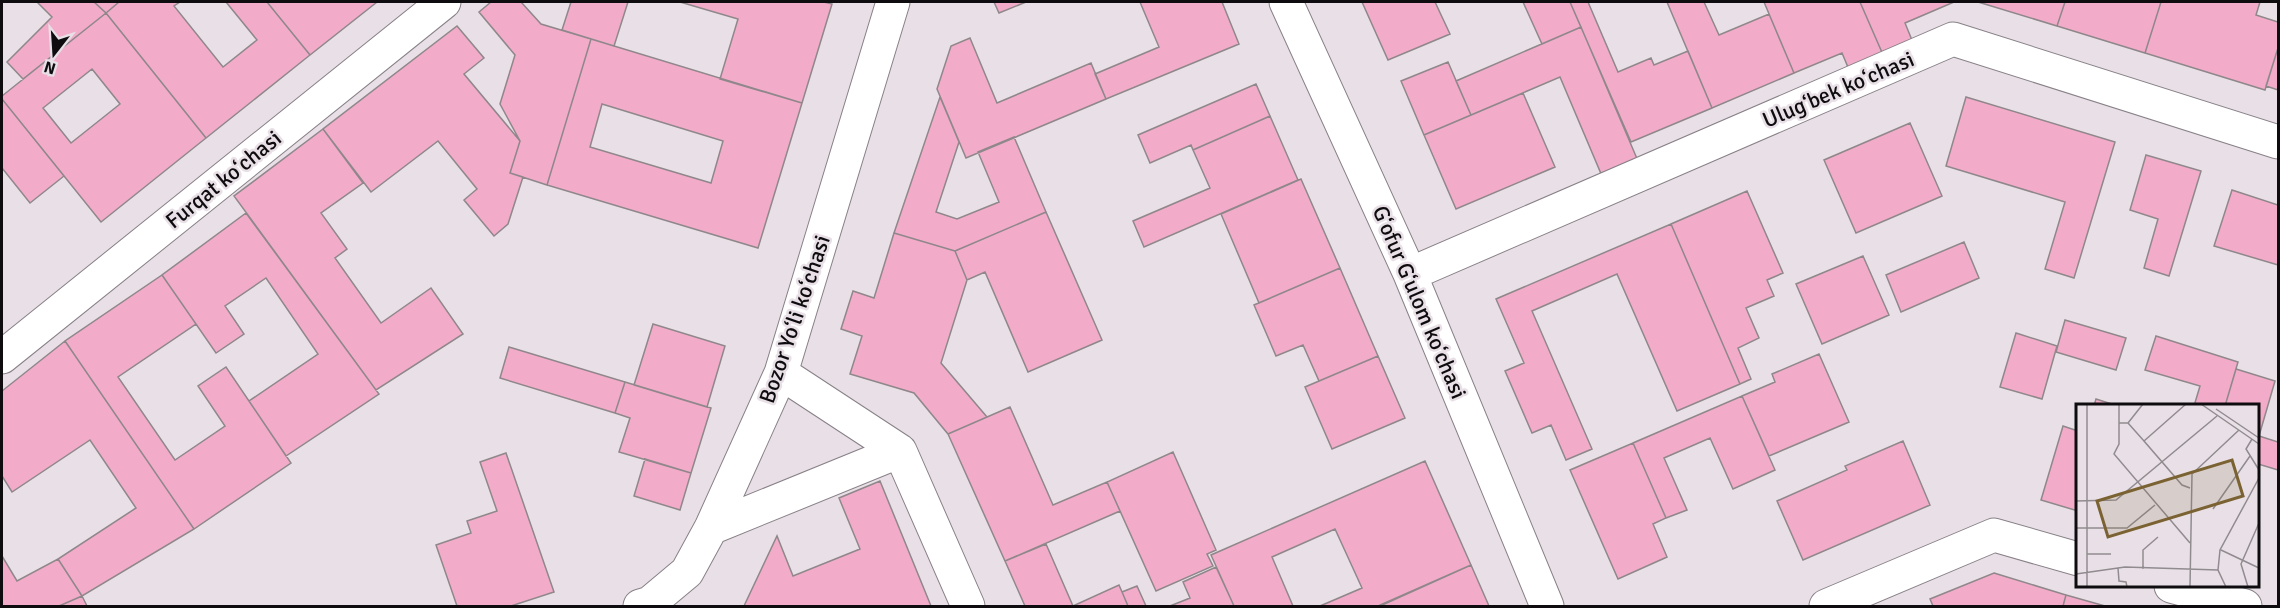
<svg xmlns="http://www.w3.org/2000/svg" width="2280" height="608" viewBox="0 0 2280 608" font-family="Signika,sans-serif">
  <rect width="100%" height="100%" fill="#e8e0e6"/>
  <path fill="#f2acc9" stroke="#8f878a" stroke-width="1.5" fill-rule="evenodd" d="M 37,2 L 94,2 L 106,13 L 23,79 L 7,62 L 52,17 Z
    M 94,2 L 119,2 L 106,13 Z
    M 119,2 L 180,2 L 174,6 L 223,67 L 257,40 L 226,2 L 267,2 L 310,55 L 206,138 L 106,13 Z
    M 267,2 L 377,2 L 310,55 Z
    M 491,2 L 521,2 L 541,24 L 591,39 L 547,185 L 510,173 L 520,141 L 500,104 L 515,55 L 479,12 Z
    M 571,2 L 628,2 L 614,46 L 562,30 Z
    M 680,2 L 824,2 L 832,4 L 802,103 L 720,79 L 738,19 Z
    M 994,2 L 1026,2 L 999,13 Z
    M 1140,2 L 1222,2 L 1239,44 L 1106,99 L 1095,74 L 1159,47 Z
    M 1362,2 L 1435,2 L 1450,34 L 1388,60 Z
    M 1523,2 L 1570,2 L 1581,27 L 1542,44 Z
    M 1570,2 L 1588,2 L 1618,72 L 1651,58 L 1654,65 L 1688,51 L 1712,108 L 1631,142 Z
    M 1667,2 L 1704,2 L 1719,35 L 1769,14 L 1794,73 L 1712,108 Z
    M 1764,2 L 1860,2 L 1884,57 L 1850,72 L 1842,53 L 1794,73 Z
    M 1860,2 L 1954,2 L 1905,23 L 1914,45 L 1884,57 Z
    M 1978,2 L 2065,2 L 2057,26 Z
    M 2065,2 L 2161,2 L 2145,53 L 2057,26 Z
    M 2161,2 L 2260,2 L 2256,15 L 2278,22 L 2278,48 L 2265,90 L 2145,53 Z
    M 106,13 L 206,138 L 101,222 L 2,99 L 2,96 ZM 92,69 L 120,104 L 71,143 L 43,108 Z
    M 457,26 L 484,58 L 464,74 L 520,141 L 510,173 L 523,177 L 508,224 L 494,236 L 464,200 L 477,189 L 438,141 L 371,192 L 323,129 Z
    M 1581,27 L 1638,161 L 1602,176 L 1560,77 L 1471,115 L 1456,81 Z
    M 970,38 L 997,103 L 1091,63 L 1106,99 L 966,158 L 937,89 L 951,46 Z
    M 591,39 L 802,103 L 758,248 L 547,185 ZM 602,104 L 723,141 L 711,183 L 590,147 Z
    M 2278,48 L 2278,90 L 2266,86 Z
    M 1448,62 L 1471,115 L 1424,135 L 1401,81 Z
    M 1256,84 L 1270,116 L 1193,150 L 1191,145 L 1150,163 L 1138,135 Z
    M 1523,93 L 1555,167 L 1456,209 L 1424,135 Z
    M 940,97 L 959,142 L 936,212 L 957,219 L 999,202 L 978,152 L 1014,137 L 1046,212 L 955,251 L 894,233 Z
    M 1966,97 L 2115,142 L 2074,278 L 2045,269 L 2065,202 L 1946,166 Z
    M 2,99 L 64,176 L 30,203 L 2,168 Z
    M 1270,116 L 1298,180 L 1144,247 L 1133,221 L 1210,188 L 1193,150 Z
    M 1910,123 L 1942,196 L 1856,233 L 1824,160 Z
    M 323,129 L 363,183 L 321,213 L 347,249 L 335,258 L 381,323 L 431,288 L 463,334 L 376,390 L 234,196 Z
    M 2146,155 L 2201,171 L 2169,276 L 2144,268 L 2158,219 L 2130,210 Z
    M 1301,179 L 1340,268 L 1259,303 L 1221,214 Z
    M 2232,190 L 2278,205 L 2278,265 L 2214,246 Z
    M 1747,191 L 1783,273 L 1767,280 L 1774,296 L 1746,308 L 1759,338 L 1738,348 L 1751,379 L 1740,384 L 1671,224 Z
    M 1046,212 L 1102,340 L 1028,372 L 985,272 L 967,280 L 955,251 Z
    M 246,213 L 379,394 L 286,456 L 249,401 L 318,354 L 266,278 L 225,306 L 244,334 L 216,353 L 162,275 Z
    M 1671,224 L 1740,384 L 1677,411 L 1617,274 L 1532,311 L 1592,449 L 1566,460 L 1551,425 L 1532,433 L 1505,371 L 1524,363 L 1496,299 Z
    M 894,233 L 955,251 L 967,280 L 941,363 L 987,417 L 948,434 L 914,393 L 850,374 L 862,336 L 841,329 L 853,291 L 874,298 Z
    M 1964,242 L 1979,278 L 1901,312 L 1886,275 Z
    M 1863,256 L 1889,315 L 1822,344 L 1796,284 Z
    M 1340,268 L 1378,356 L 1319,381 L 1303,345 L 1276,356 L 1254,305 Z
    M 162,275 L 196,324 L 118,377 L 175,460 L 225,426 L 198,386 L 226,367 L 291,463 L 194,529 L 65,341 Z
    M 2065,320 L 2126,338 L 2116,370 L 2056,352 Z
    M 653,324 L 725,346 L 707,407 L 634,385 Z
    M 2016,333 L 2057,346 L 2042,399 L 2000,387 Z
    M 2156,336 L 2238,362 L 2225,406 L 2194,406 L 2200,386 L 2145,370 Z
    M 65,341 L 194,529 L 82,596 L 58,559 L 136,508 L 90,440 L 12,492 L 2,476 L 2,391 Z
    M 509,347 L 625,382 L 615,413 L 500,378 Z
    M 1819,354 L 1849,422 L 1769,456 L 1742,396 L 1775,382 L 1772,374 Z
    M 1378,356 L 1405,418 L 1332,449 L 1305,387 Z
    M 2236,369 L 2275,381 L 2259,436 L 2278,442 L 2278,470 L 2258,464 L 2258,406 L 2225,406 Z
    M 625,382 L 711,408 L 691,473 L 619,452 L 630,418 L 615,413 Z
    M 1742,396 L 1775,470 L 1733,489 L 1710,438 L 1664,458 L 1687,510 L 1666,518 L 1633,443 Z
    M 2096,399 L 2118,406 L 2094,406 Z
    M 1010,407 L 1053,505 L 1107,482 L 1120,511 L 1005,561 L 948,434 Z
    M 2063,426 L 2078,431 L 2078,511 L 2041,500 Z
    M 1903,441 L 1930,505 L 1803,560 L 1777,501 L 1847,470 L 1845,466 Z
    M 1633,443 L 1666,518 L 1653,524 L 1667,557 L 1618,579 L 1570,470 Z
    M 1173,452 L 1216,550 L 1207,554 L 1213,566 L 1156,591 L 1107,482 Z
    M 506,453 L 554,592 L 511,606 L 457,606 L 436,545 L 471,533 L 467,521 L 497,511 L 480,462 Z
    M 645,459 L 691,473 L 680,510 L 634,496 Z
    M 1425,461 L 1471,565 L 1378,606 L 1320,606 L 1362,588 L 1335,529 L 1272,557 L 1293,606 L 1234,606 L 1211,555 Z
    M 880,481 L 931,606 L 744,606 L 777,536 L 793,576 L 860,549 L 839,498 Z
    M 1046,544 L 1073,606 L 1119,585 L 1128,606 L 1025,606 L 1005,561 Z
    M 2,556 L 17,581 L 58,559 L 82,596 L 59,606 L 2,606 Z
    M 1471,565 L 1489,606 L 1380,606 Z
    M 1216,567 L 1234,606 L 1170,606 L 1190,598 L 1183,582 Z
    M 1994,573 L 2066,595 L 2063,606 L 1933,606 L 1930,599 Z
    M 1137,586 L 1146,606 L 1128,606 L 1122,592 Z
    M 2066,595 L 2105,606 L 2063,606 Z
    M 82,596 L 87,606 L 59,606 Z"/>
  <g fill="none" stroke-linecap="round" stroke-linejoin="round">
    <defs>
      <path id="minor" d="M 1286,2 L 1410,274 L 1547,606
        M 1410,274 L 1953,39 L 2278,142
        M 2,357 L 444,2
        M 781,373 L 900,451 L 968,606
        M 711,528 L 900,451
        M 2171,586 L 2245,606
        M 640,606 L 650,603 L 687,572 L 711,528 L 781,373 L 893,2
        M 1826,606 L 1994,535 L 2078,559"/>
    </defs>
    <use href="#minor" stroke="#888187" stroke-width="35"/>
    <use href="#minor" stroke="#fff" stroke-width="33"/>
  </g>
  <g text-anchor="middle" stroke-width="5" stroke-linejoin="round" paint-order="stroke">
    <g font-size="22" fill="#0e0c0e" stroke="#e8e0e6">
      <text transform="translate(1838 89) rotate(-23)" y="8">Ulugʻbek koʻchasi</text>
      <text transform="translate(223 179) rotate(-39)" y="8">Furqat koʻchasi</text>
      <text transform="translate(1420 302) rotate(67)" y="8">Gʻofur Gʻulom koʻchasi</text>
      <text transform="translate(794 319) rotate(-71)" y="8">Bozor Yoʻli koʻchasi</text>
    </g>
  </g>
  <g transform="translate(2076 404)">
    <rect width="183" height="183" fill="#e8e0e6"/>
    <path fill="none" stroke="#918b90" stroke-width="1.5" d="M 11,0 L 11,183M 43,0 L 43,40 L 38,50 L 114,139M 110,0 L 68,37 L 106,81 L 114,84M 125,0 L 183,40M 140,5 L 183,34M 43,19 L 52,19 L 68,37M 52,19 L 67,0M 176,35 L 170,45 L 183,66M 0,97 L 40,96 L 141,12M 137,105 L 174,52M 0,124 L 51,124 L 79,101M 145,146 L 183,164M 11,150 L 35,150M 42,164 L 43,177 L 50,178 L 51,183M 67,165 L 67,146 L 82,133M 0,170 L 49,163 L 142,166M 114,183 L 116,70 L 163,26M 150,183 L 142,166 L 144,146 L 183,74M 172,183 L 165,160 L 183,119"/>
    <path fill="#7a6232" fill-opacity="0.15" stroke="#7a6232" stroke-width="3" d="M 156,56 L 167,92 L 32,133 L 21,97 Z"/>
    <rect width="183" height="183" fill="none" stroke="#0e0c0e" stroke-width="3"/>
  </g>
  <rect width="2280" height="608" fill="none" stroke="#0e0c0e" stroke-width="6"/>
  <g transform="translate(54 54) rotate(197)" stroke="#e8e0e6" stroke-width="4.5" paint-order="stroke">
  <path d="M0-4.5L10 22L0 15L-10 22Z" fill="#0e0c0e"/>
  <text y="-9" font-size="16" font-weight="bold" text-anchor="middle" fill="#0e0c0e">N</text>
  </g>
</svg>
